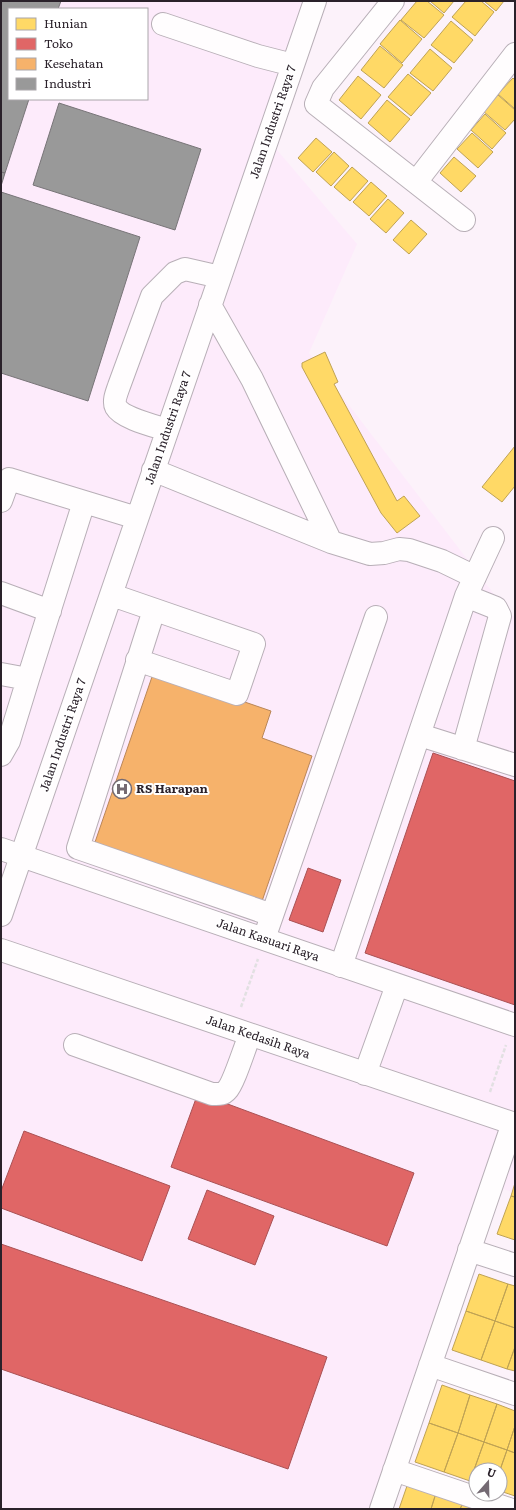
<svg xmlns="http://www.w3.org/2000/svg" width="516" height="1510" viewBox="0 0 516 1510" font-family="Literata,serif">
  <rect width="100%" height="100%" fill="#fcf2fa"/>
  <path fill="#fdebfb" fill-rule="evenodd" d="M 1,1 L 302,1 L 303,7 L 261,131 L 357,244 L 309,353 L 510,615 L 515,617 L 515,1193 L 482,1182 L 377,1509 L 1,1509 ZM 9,9 L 147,9 L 147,99 L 9,99 Z"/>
  <path fill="#ffd966" stroke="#bfa254" d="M 417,1 L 427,1 L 444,15 L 424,38 L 401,20 Z
    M 430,1 L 454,1 L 444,13 Z
    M 466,1 L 481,1 L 494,12 L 475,36 L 452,17 Z
    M 484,1 L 504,1 L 496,11 Z
    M 400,20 L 422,39 L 402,63 L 380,44 Z
    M 451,21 L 473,40 L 454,63 L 431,45 Z
    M 380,46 L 403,65 L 384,88 L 361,70 Z
    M 430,49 L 452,68 L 433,91 L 410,73 Z
    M 408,74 L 431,93 L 411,116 L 388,97 Z
    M 358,76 L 381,95 L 361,119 L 339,100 Z
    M 513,78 L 515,80 L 515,109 L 498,94 Z
    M 498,95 L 515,110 L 515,119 L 505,130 L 483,111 Z
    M 387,100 L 410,119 L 390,142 L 368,123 Z
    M 485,114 L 506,133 L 492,149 L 471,130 Z
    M 472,133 L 493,152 L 478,168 L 457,149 Z
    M 316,138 L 332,152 L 313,172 L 298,158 Z
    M 334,152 L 349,166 L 331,186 L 316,172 Z
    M 454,157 L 476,176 L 461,192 L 440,173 Z
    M 352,167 L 368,181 L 350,201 L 334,187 Z
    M 371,182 L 387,196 L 369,216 L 353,202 Z
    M 388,199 L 404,213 L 386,233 L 370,219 Z
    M 411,220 L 427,234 L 409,254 L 393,240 Z
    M 325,352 L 338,382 L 334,384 L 397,501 L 404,496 L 420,516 L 397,533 L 381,513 L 302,367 L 302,363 Z
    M 515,446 L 515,486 L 502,502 L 482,487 Z
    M 515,1183 L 515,1197 L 511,1196 Z
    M 511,1196 L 515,1197 L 515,1240 L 497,1234 Z
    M 479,1274 L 508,1284 L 495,1321 L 466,1311 Z
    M 508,1284 L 515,1286 L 515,1328 L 495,1321 Z
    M 466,1311 L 495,1321 L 481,1360 L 452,1350 Z
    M 495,1321 L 515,1328 L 515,1347 L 507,1369 L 481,1360 Z
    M 515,1347 L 515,1371 L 507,1369 Z
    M 442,1385 L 470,1395 L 458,1433 L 429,1423 Z
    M 470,1395 L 497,1404 L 484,1442 L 458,1433 Z
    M 497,1404 L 515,1411 L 515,1426 L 507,1450 L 484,1442 Z
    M 429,1423 L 458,1433 L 444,1472 L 415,1462 Z
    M 515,1426 L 515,1453 L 507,1450 Z
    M 458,1433 L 484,1442 L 470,1481 L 444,1472 Z
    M 484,1442 L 507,1450 L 500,1470 L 476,1470 L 476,1483 L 470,1481 Z
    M 507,1450 L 515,1453 L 515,1496 L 500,1491 L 500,1470 Z
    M 408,1483 L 436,1493 L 431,1509 L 399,1509 Z
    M 436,1493 L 463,1503 L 460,1509 L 431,1509 Z
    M 463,1503 L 481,1509 L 460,1509 Z"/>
  <path fill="#e06666" stroke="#a95154" d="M 433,753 L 515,781 L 515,1005 L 365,953 Z
    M 308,868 L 341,880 L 323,932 L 289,920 Z
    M 198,1093 L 414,1173 L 387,1246 L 171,1167 Z
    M 24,1131 L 170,1186 L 142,1261 L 1,1208 L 1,1191 Z
    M 207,1190 L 274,1216 L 255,1265 L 188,1239 Z
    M 1,1244 L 327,1357 L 288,1469 L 1,1369 Z"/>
  <path fill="#f6b26b" stroke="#b98658" d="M 154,671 L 271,711 L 262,738 L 312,756 L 260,907 L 93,848 Z"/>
  <path fill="#999" stroke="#787578" d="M 1,1 L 61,1 L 58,9 L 9,9 L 9,99 L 29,99 L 5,173 L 1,172 Z
    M 59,103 L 201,149 L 175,230 L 33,185 Z
    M 1,172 L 5,173 L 1,186 Z
    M 1,192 L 140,237 L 88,401 L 1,373 Z"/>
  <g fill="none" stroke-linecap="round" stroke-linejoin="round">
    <defs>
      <path id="minor" d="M 393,1 L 323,88 L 316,104 L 464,220
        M 163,24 L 258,56 L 293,65
        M 416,182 L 515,54
        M 210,305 L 252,379 L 331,542
        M 167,430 C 155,426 122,418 116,407 C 113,401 117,392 119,386 L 152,296 L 175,273 L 185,269 L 220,277
        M 153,470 L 331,542 L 370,554 L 384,553 L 399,549 L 409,550 L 442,561 L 475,577
        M 1,501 L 9,479 L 137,518
        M 1,593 L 50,611
        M 112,595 L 254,644 L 237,694 L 137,660
        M 154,610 L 78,848 L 272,915
        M 1,674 L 28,679 L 84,502
        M 420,735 L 515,765
        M 463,749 L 500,616 L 496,608 L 466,596
        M 1,755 L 9,741 L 28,679
        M 1,915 L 315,1
        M 267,930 L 376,617
        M 341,966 L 466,596 L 493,538
        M 75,1045 L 212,1094 C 218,1094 223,1095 227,1090 C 234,1083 245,1046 250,1035
        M 469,1250 L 515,1265
        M 430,1365 L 515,1394
        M 394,1470 L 509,1509
        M 381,1509 L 513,1123"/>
      <path id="major" d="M 1,849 L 515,1025
        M 1,950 L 515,1124
        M 365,1074 L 397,985"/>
    </defs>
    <use href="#minor" stroke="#b8afb7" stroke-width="24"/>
    <use href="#major" stroke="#b8afb7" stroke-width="24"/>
    <path stroke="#e2e0e2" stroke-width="2.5" stroke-dasharray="4 2" stroke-linecap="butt" d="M 241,1007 L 258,959
      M 490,1092 L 506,1045"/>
    <use href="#minor" stroke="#fffdfe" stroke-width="22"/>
    <use href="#major" stroke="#fffdfe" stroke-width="22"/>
  </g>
  <defs>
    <symbol id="hospital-ring" viewBox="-11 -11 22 22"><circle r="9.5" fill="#fff" stroke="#746a73" stroke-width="1.5"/><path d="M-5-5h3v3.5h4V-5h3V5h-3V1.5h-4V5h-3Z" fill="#746a73"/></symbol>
  </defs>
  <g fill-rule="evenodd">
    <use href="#hospital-ring" x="111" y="778" width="22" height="22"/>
  </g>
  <g text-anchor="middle" stroke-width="4" stroke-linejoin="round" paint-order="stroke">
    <g font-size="12" fill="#2a212a" stroke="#fff">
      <text transform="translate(273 122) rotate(-71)" y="4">Jalan Industri Raya 7</text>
      <text transform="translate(168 428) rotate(-71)" y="4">Jalan Industri Raya 7</text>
      <text transform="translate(63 735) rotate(-71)" y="4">Jalan Industri Raya 7</text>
      <text transform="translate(268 940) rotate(19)" y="4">Jalan Kasuari Raya</text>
      <text transform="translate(258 1037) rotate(19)" y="4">Jalan Kedasih Raya</text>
    </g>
    <g font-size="12" font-weight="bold" fill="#2a212a" stroke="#fff" text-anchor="start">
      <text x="136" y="793">RS Harapan</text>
    </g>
  </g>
  <rect width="516" height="1510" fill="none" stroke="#2a212a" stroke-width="4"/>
  <rect x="8" y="8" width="140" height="92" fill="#ffffff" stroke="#aaa6aa"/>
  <rect x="16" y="18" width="20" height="12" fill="#ffd966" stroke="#aaa6aa"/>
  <text x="44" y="28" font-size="12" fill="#2a212a">Hunian</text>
  <rect x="16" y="38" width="20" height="12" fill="#e06666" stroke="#aaa6aa"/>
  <text x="44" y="48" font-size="12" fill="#2a212a">Toko</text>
  <rect x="16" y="58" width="20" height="12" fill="#f6b26b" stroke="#aaa6aa"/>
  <text x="44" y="68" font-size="12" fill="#2a212a">Kesehatan</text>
  <rect x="16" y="78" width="20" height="12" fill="#999999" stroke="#aaa6aa"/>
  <text x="44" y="88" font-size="12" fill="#2a212a">Industri</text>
  <g transform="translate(488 1482) rotate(20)"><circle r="19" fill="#ffffff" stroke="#aaa6aa"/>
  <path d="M0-3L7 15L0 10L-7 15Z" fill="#746a73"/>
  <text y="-6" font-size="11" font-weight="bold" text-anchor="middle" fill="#2a212a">U</text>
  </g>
</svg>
